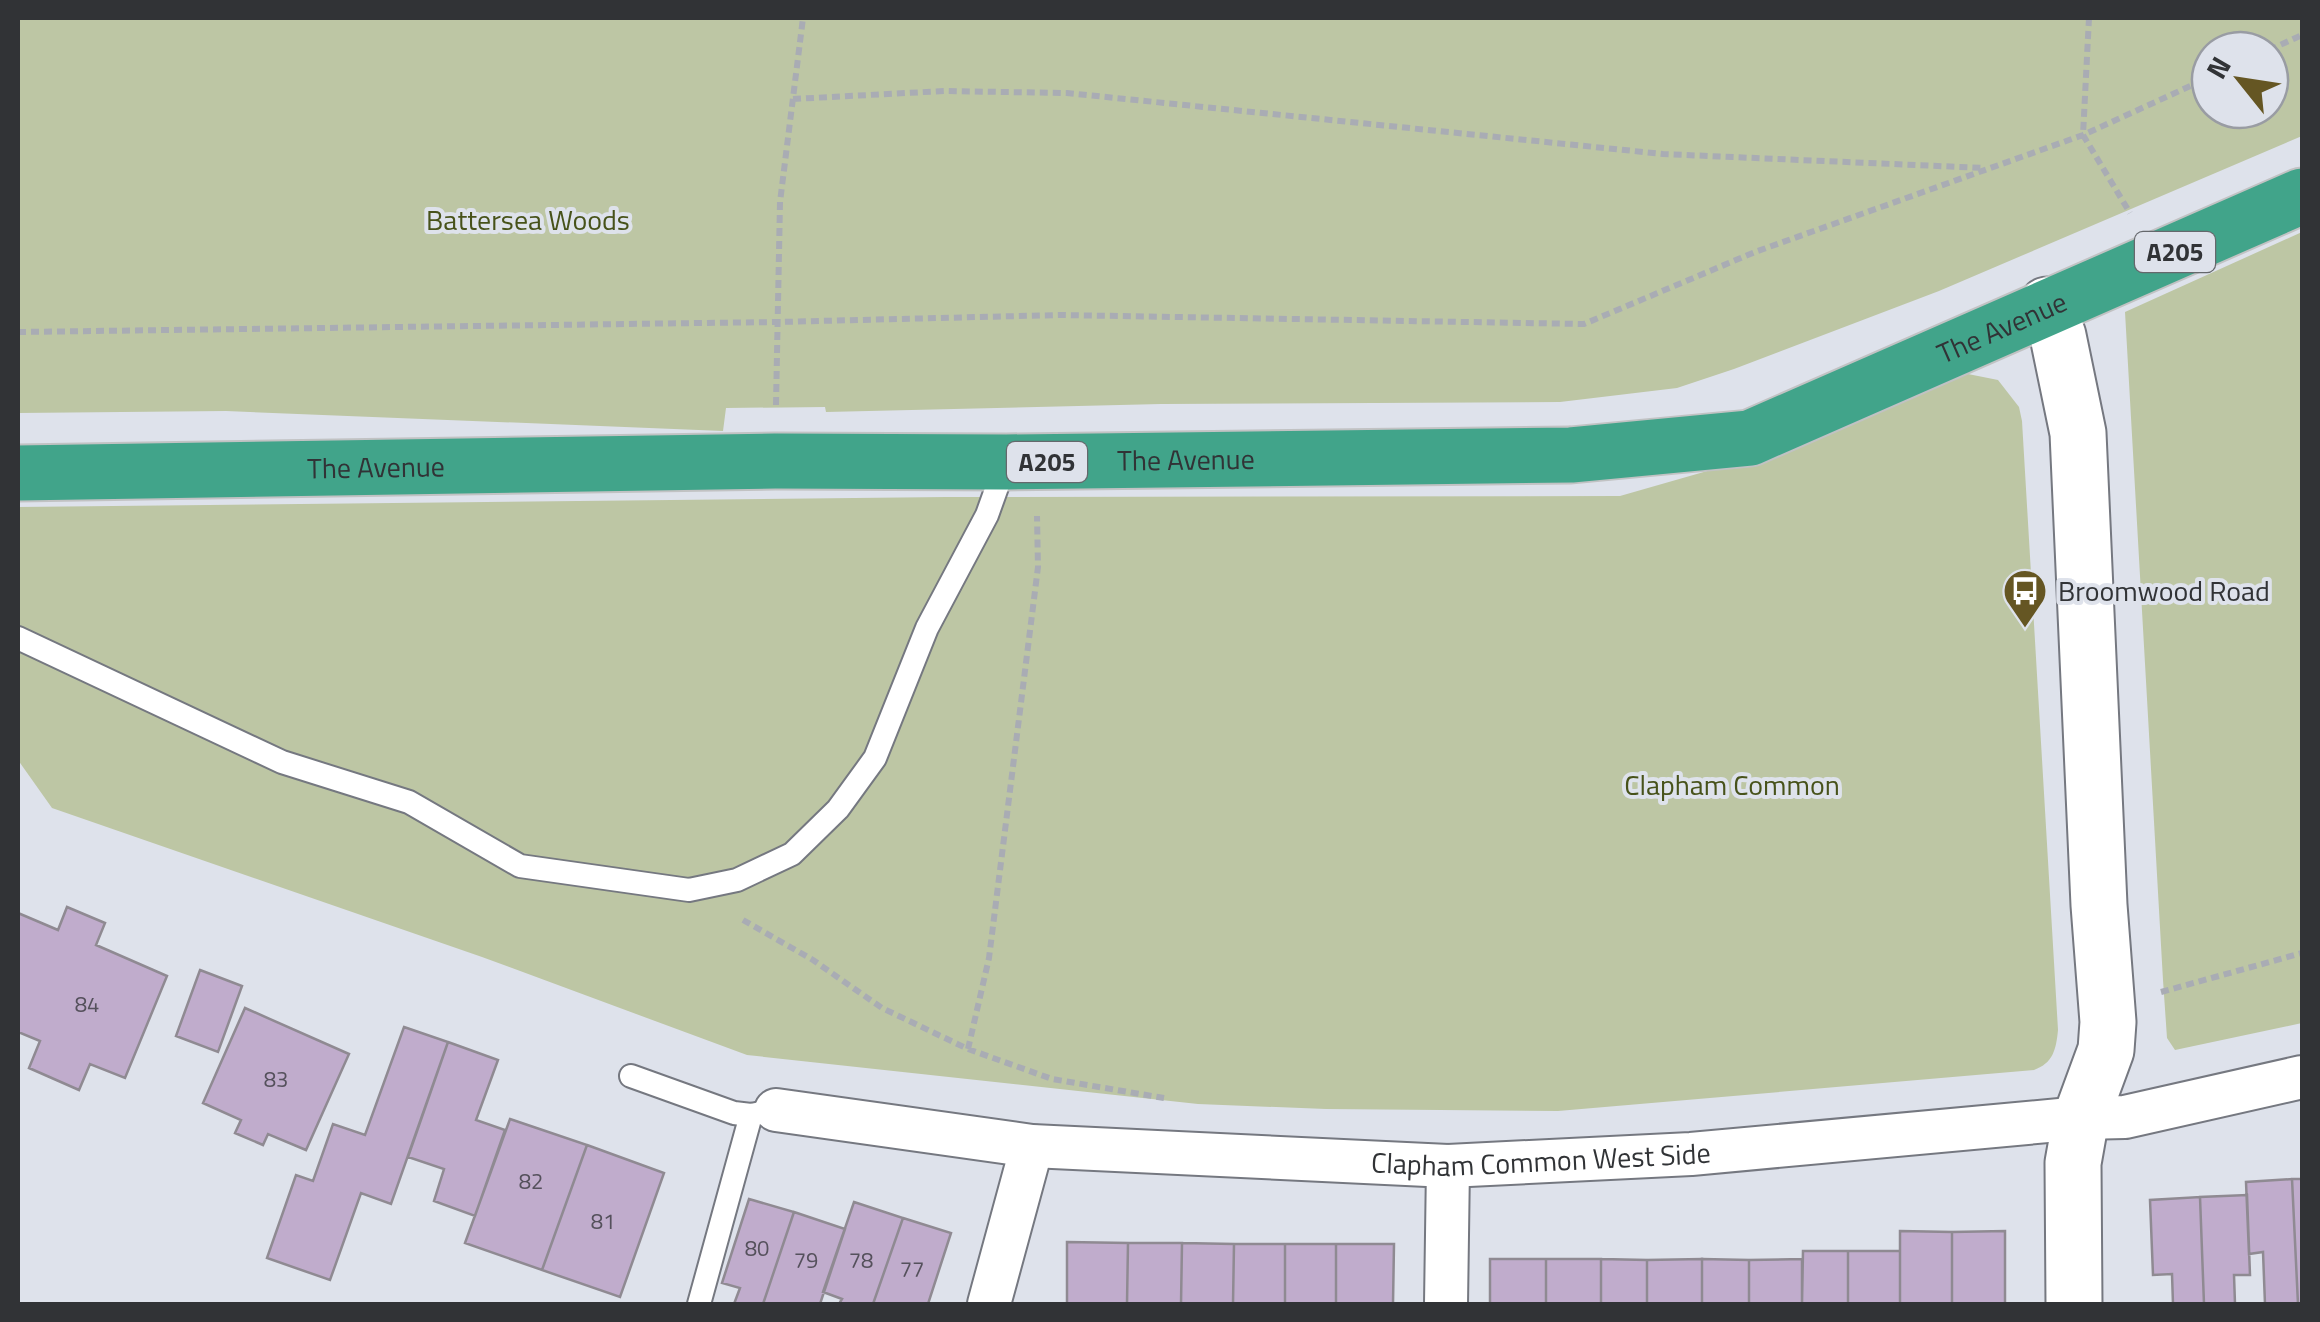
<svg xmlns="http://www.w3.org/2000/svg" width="2320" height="1322" viewBox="0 0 2320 1322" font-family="'Titillium Web',sans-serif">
  <rect width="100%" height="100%" fill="#dee2eb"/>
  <path fill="#bdc6a4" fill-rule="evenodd" d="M 18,18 L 2302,18 L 2302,136 L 1939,291 L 1734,369 L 1677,388 L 1560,402 L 1161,404 L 826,412 L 825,407 L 726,408 L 723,431 L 226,411 L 18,413 ZM 2210,50 L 2270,50 L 2270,110 L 2210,110 Z
    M 2302,232 L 2302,1023 L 2175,1050 L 2167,1038 L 2163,980 L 2125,312 Z
    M 1968,374 L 1998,380 L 2019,407 L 2022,421 L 2058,1030 C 2056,1050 2053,1063 2034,1070 L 1558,1111 L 1326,1109 L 1198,1104 L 747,1055 L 482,957 L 52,808 L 18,760 L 18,507 L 946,497 L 1620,496 L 1770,453 Z"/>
  <path fill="#c0accc" stroke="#8f8a92" stroke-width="2.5" d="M 67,907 L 105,923 L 96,945 L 167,976 L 125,1078 L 90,1064 L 79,1090 L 29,1068 L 40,1041 L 18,1032 L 18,913 L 58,930 Z
    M 200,970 L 242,986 L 218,1052 L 176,1036 Z
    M 245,1008 L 349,1054 L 306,1150 L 268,1134 L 263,1145 L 235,1133 L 241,1120 L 203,1103 Z
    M 404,1027 L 448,1042 L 391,1204 L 361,1193 L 330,1280 L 267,1258 L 296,1175 L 313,1181 L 333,1124 L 365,1135 Z
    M 448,1042 L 498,1060 L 476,1120 L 505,1130 L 475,1216 L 434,1201 L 444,1169 L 408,1157 Z
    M 510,1119 L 587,1145 L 542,1270 L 465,1243 Z
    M 587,1145 L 664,1173 L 620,1297 L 542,1270 Z
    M 2292,1179 L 2302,1179 L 2302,1304 L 2298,1304 Z
    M 2292,1179 L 2298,1304 L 2265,1304 L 2263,1252 L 2249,1254 L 2246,1182 Z
    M 2247,1195 L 2250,1275 L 2234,1275 L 2235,1304 L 2204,1304 L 2200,1197 Z
    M 2200,1197 L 2204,1304 L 2173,1304 L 2172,1274 L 2153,1275 L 2150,1200 Z
    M 749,1199 L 794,1212 L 763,1304 L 734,1304 L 740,1288 L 722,1283 Z
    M 854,1202 L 903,1218 L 873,1304 L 839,1304 L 842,1299 L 823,1292 Z
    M 794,1212 L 845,1229 L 820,1304 L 763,1304 Z
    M 903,1218 L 951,1233 L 928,1304 L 873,1304 Z
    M 1900,1231 L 1952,1232 L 1952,1304 L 1900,1304 Z
    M 2005,1231 L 2005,1304 L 1952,1304 L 1952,1232 Z
    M 1067,1242 L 1128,1243 L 1127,1304 L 1067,1304 Z
    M 1128,1243 L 1182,1243 L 1181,1304 L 1127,1304 Z
    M 1182,1243 L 1234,1244 L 1233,1304 L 1181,1304 Z
    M 1234,1244 L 1285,1244 L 1285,1304 L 1233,1304 Z
    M 1285,1244 L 1336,1244 L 1336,1304 L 1285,1304 Z
    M 1336,1244 L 1394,1244 L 1393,1304 L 1336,1304 Z
    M 1803,1251 L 1848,1251 L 1848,1304 L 1802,1304 Z
    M 1848,1251 L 1900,1251 L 1900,1304 L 1848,1304 Z
    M 1490,1259 L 1546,1259 L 1546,1304 L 1490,1304 Z
    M 1546,1259 L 1601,1259 L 1601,1304 L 1546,1304 Z
    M 1601,1259 L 1647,1260 L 1647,1304 L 1601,1304 Z
    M 1702,1259 L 1702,1304 L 1647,1304 L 1647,1260 Z
    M 1702,1259 L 1749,1260 L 1749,1304 L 1702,1304 Z
    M 1802,1259 L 1802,1304 L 1749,1304 L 1749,1260 Z"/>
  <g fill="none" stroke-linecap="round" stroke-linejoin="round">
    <defs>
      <path id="lane" d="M 18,638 L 282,762 L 409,802 L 520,866 L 689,890 L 737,880 L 792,854 L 838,809 L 875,758 L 927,628 L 987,515 L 1006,462
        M 631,1076 L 734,1113 L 751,1115
        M 699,1304 L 751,1115 L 776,1110"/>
      <g id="street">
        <path id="s1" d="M 776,1110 L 1032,1146 L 1448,1166 L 1691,1154 L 2081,1118 L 2125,1117 L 2302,1077"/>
        <path d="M 989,1304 L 1032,1146"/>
        <path d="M 1446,1304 L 1448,1166"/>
      </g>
      <path id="secondary" d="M 2047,305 L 2058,336 L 2078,433 L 2099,905 L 2108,1022 L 2106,1050 L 2081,1118 L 2073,1163 L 2074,1304"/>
      <g id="highway">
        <path id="s2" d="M 18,473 L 775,461 L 1006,462 L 1571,455 L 1750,438 L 2302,196"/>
      </g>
    </defs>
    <use href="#lane" stroke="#757880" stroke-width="26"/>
    <use href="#street" stroke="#757880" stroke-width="46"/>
    <use href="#secondary" stroke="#757880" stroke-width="59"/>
    <use href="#highway" stroke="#c1c2c3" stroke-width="59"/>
    <path stroke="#a9acb4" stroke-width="6" stroke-dasharray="8 5" stroke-linecap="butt" d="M 2089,18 L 2083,135 L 2130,213
      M 2269,50 L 2302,35
      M 793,99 L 944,91 L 1067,93 L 1663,154 L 1984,168
      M 18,332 L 778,322 L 1060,315 L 1584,324 L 1755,252 L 2083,135 L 2210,77
      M 776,405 L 780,202 L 803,18
      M 743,920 L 813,960 L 882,1008 L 968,1049 L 1052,1079 L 1164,1098
      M 2161,992 L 2302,953
      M 968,1049 L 989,958 L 1038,567 L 1037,516"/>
    <use href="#lane" stroke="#fff" stroke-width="22"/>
    <use href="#street" stroke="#fff" stroke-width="42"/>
    <use href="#secondary" stroke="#fff" stroke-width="55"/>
    <use href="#highway" stroke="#41a48a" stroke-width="55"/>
  </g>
  <defs>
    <symbol id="bus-pin" viewBox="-11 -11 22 30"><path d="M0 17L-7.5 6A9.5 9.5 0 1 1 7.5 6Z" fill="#655623" stroke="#dee2eb"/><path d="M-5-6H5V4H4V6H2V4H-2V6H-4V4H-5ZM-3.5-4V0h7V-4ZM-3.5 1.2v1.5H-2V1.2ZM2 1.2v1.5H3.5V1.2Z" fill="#fff"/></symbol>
  </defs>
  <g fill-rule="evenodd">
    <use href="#bus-pin" x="2000" y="566" width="50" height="68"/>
  </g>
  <g text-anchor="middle" stroke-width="8" stroke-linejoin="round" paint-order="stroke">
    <g font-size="22" fill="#55515c">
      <text x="87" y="1012">84</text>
      <text x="276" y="1087">83</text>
      <text x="531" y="1189">82</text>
      <text x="603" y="1229">81</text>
      <text x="757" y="1256">80</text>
      <text x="806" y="1268">79</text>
      <text x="861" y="1268">78</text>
      <text x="912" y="1277">77</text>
    </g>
    <g fill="#dee2eb" stroke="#65686c" stroke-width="2.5">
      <rect x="2135" y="232" width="80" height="40" rx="8"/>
      <rect x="1007" y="442" width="80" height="40" rx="8"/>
    </g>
    <g font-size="25" font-weight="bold" fill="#313336">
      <text x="2175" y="261">A205</text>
      <text x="1047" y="471">A205</text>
    </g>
    <g font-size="28" fill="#47521a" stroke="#dee2eb">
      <text x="528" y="230">Battersea Woods</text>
      <text x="1732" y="795">Clapham Common</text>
    </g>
    <g font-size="28" fill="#313336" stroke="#dee2eb">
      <text dy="10" stroke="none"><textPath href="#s2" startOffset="2008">The Avenue</textPath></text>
      <text dy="10" stroke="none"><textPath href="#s2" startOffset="1168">The Avenue</textPath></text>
      <text dy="10" stroke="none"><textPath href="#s2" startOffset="358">The Avenue</textPath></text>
      <text dy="10" stroke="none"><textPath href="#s1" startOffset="768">Clapham Common West Side</textPath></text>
    </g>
    <g font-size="28" fill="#313336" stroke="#dee2eb" text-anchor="start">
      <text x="2058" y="601">Broomwood Road</text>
    </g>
  </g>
  <rect width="2320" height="1322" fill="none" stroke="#313336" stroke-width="40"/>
  <g transform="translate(2240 80) rotate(300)"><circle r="48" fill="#dee2eb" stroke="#999ca3" stroke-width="2.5"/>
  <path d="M0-8L18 38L0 25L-18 38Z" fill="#655623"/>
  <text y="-15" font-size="28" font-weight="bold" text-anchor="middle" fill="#313336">N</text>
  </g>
</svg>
